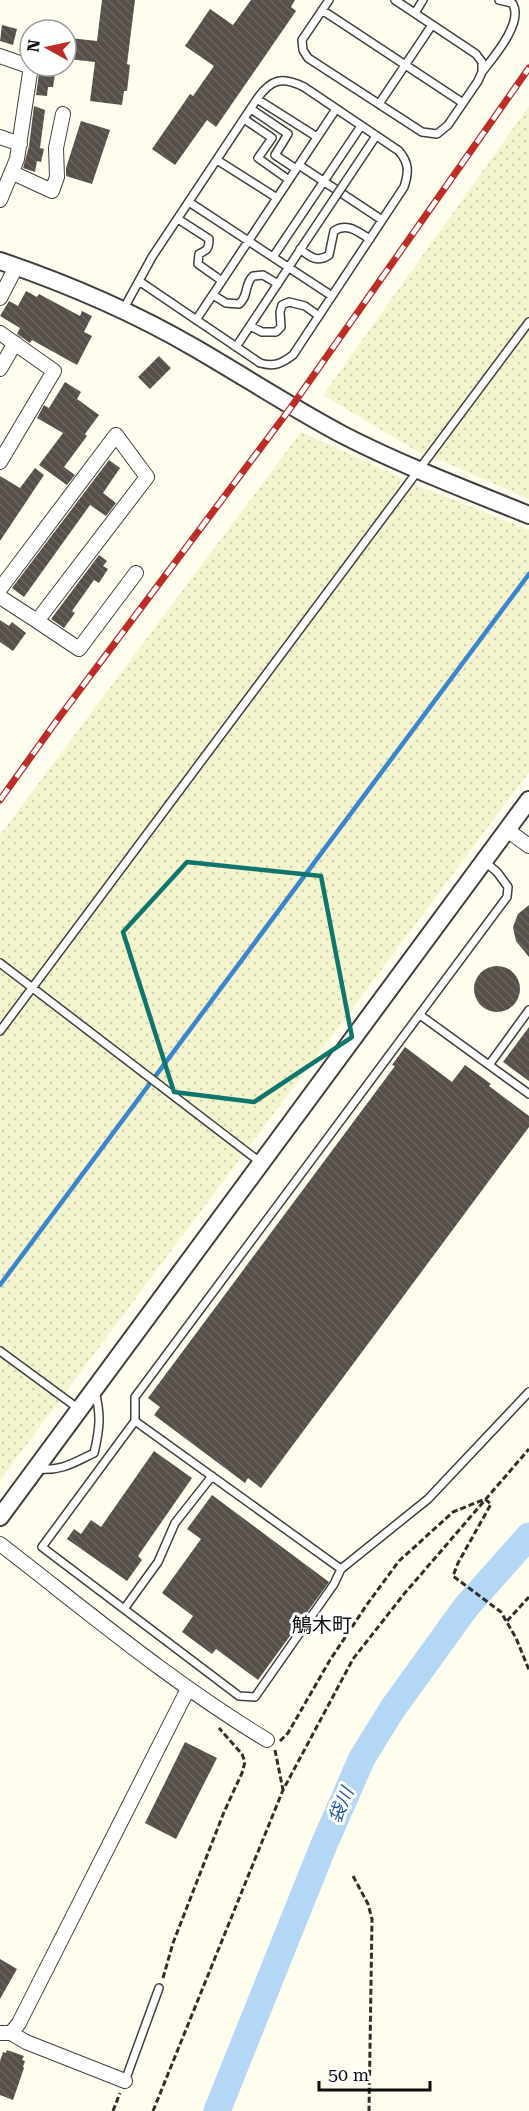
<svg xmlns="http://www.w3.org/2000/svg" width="529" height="2111" viewBox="0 0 529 2111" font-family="'Roboto Serif','Noto Sans JP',serif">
  <defs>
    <pattern id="farmland-dots" width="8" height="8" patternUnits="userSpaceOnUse" patternTransform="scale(1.5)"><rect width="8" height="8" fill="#f4f4ce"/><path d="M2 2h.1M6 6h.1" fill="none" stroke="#d0d0b0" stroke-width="1.8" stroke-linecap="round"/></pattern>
    <pattern id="building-back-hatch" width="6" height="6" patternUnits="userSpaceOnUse" patternTransform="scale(1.5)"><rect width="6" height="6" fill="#564f4a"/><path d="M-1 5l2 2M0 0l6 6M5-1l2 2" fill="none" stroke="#696460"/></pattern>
  </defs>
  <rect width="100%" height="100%" fill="#fffded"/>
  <path fill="url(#farmland-dots)" d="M 529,106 L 529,499 L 433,457 L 428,449 L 422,454 L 323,395 Z
    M 301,432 L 402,478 L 398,486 L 408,491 L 414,484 L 529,530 L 529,772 L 0,1480 L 0,835 Z"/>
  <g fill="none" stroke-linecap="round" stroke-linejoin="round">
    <path stroke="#3b85cc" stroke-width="4.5" d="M 0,1285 L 529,574"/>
    <path stroke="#b3d7f5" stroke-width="27" d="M 217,2111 L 323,1847 L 362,1758 L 393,1708 L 466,1607 L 529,1536"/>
  </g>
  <path fill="url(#building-back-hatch)" d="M 102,0 L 135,0 L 127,64 L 130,65 L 127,91 L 124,91 L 122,105 L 90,101 L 95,62 L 68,59 L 70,38 L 97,41 Z
    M 251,0 L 295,0 L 291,7 L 296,11 L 216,127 L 207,120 L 175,165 L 152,149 L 190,94 L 193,96 L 214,66 L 185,46 L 210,9 L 233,25 Z
    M 2,25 L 17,29 L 13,45 L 0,41 Z
    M 40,66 L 56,67 L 53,87 L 48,87 L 47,96 L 36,95 Z
    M 34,106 L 45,110 L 40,148 L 44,149 L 41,162 L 37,161 L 35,172 L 23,168 L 29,146 Z
    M 81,121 L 110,130 L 92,184 L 66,176 L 66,168 Z
    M 26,291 L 37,297 L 39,294 L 80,316 L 82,311 L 92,316 L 84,332 L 92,336 L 77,365 L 32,340 L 30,343 L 17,334 L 20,328 L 0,316 L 9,301 L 18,306 Z
    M 159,356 L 171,368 L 150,389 L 138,377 Z
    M 65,382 L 81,392 L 77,399 L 99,415 L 85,434 L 87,436 L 64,467 L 75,475 L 67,485 L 39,465 L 63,433 L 37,418 L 44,405 L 49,408 Z
    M 109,460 L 120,468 L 103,493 L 116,503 L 106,516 L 90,505 L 24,597 L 12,588 Z
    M 35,468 L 44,475 L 0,541 L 0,476 L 20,488 Z
    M 99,555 L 107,561 L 103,566 L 108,569 L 99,583 L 94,580 L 72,611 L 75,613 L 64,628 L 51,619 Z
    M 0,620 L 9,626 L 12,622 L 26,633 L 13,651 L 0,642 Z
    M 529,905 L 529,957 L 516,941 L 513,927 L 518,914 Z
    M474 989a23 23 0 1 1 46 0a23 23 0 1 1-46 0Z
    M 529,1027 L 529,1081 L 503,1062 Z
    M 405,1047 L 452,1082 L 465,1065 L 491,1084 L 489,1086 L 529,1116 L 529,1127 L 261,1488 L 248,1478 L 245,1483 L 154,1415 L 160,1407 L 148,1398 L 395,1066 L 392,1065 Z
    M 154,1451 L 192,1478 L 138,1556 L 142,1560 L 127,1581 L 67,1539 L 74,1529 L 81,1534 L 91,1520 L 101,1527 Z
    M 212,1495 L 329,1582 L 258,1680 L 216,1649 L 212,1654 L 182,1632 L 193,1616 L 162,1593 L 201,1539 L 187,1529 Z
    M 185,1742 L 217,1758 L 176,1839 L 145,1823 Z
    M 0,1959 L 17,1969 L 0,1999 Z
    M 7,2050 L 24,2056 L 22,2060 L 25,2061 L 23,2067 L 24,2068 L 13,2100 L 0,2095 L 0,2061 L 3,2052 L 6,2053 Z"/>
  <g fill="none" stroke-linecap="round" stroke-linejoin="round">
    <defs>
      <path id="service" d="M 329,0 L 302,40 L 303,50 L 308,58 L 422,132 L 437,134 L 448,125 L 478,81 L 482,72 L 482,62 L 476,54 L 395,0
        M 322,10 L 463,103
        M 415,13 L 423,0
        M 482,72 C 493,58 525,21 512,3 L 499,0
        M 257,99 L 317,137
        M 379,104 L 432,25
        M 251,109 L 288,134 L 275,155 L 296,169
        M 244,119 L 272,138 L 258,158 L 289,180
        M 366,151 L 376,136
        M 217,160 L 277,198
        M 299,165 L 382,220
        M 189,202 L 332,296
        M 178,219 L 209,239 C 209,249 207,250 199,254 L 198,264 L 222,281
        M 300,249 C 310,257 317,263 329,255 L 334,231 C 347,222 358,232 370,239
        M 273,257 L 361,126
        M 213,295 L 226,303 L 239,304 C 249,296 244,284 253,276 L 263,275 L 278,284
        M 123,310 L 152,257 L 257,99 C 271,79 282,76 304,87 L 399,151 C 409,163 409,172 404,187 L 293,355 C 281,364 274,367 260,363 L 139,281
        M 196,320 L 336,109
        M 250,326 L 262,332 L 276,332 L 281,327 L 280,312 L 282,305 L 289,302 L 305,306 L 319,316
        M 236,347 L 304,244
        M 0,963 L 260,1162
        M 420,1015 L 529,1094
        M 0,1031 L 529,322
        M 489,1065 L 529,1010
        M 0,1351 L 79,1409
        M 135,1421 L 135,1397 L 507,897 L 508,887 L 497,872 L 484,861
        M 94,1453 C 100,1428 101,1415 95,1391
        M 38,1469 C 62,1471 73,1463 94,1453
        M 341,1569 L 135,1421 L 42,1547 L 239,1696 L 255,1697 L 334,1584 L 341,1569 L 428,1499 L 529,1392
        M 124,1609 L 158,1562 L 175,1523 L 212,1476
        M 125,2081 L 159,1988"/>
      <path id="minor" d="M 0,56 L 31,67
        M 0,137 L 20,144
        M 13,173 L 52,191 L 57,177 L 56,148 L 63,114
        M 0,200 L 17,159 L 31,66
        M 0,298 L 16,267
        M 0,333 L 54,371 L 0,462
        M 0,369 L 15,343
        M 0,589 L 116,435 L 147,477 L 37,621 L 0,597
        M 37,621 L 79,649 L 136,573
        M 507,830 L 529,846
        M 0,1544 C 87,1611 172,1683 267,1740
        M 0,2033 L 11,2033 L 26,2042 L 125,2081
        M 11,2033 L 19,2023 L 188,1689"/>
      <path id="tertiary" d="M 0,261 C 68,284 133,312 195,348 C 245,377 294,409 345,436 C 404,466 467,490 529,515
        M 0,1517 L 529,800"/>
    </defs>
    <use href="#service" stroke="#404040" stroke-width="10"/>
    <use href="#minor" stroke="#404040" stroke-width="16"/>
    <use href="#tertiary" stroke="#404040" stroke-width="20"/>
    <path stroke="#2f2f2f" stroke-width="3" stroke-dasharray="6 3" stroke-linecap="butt" d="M 507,1621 L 529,1597
      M 280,1741 L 288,1733 L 330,1660 L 368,1603 L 399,1561 L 453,1512 L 485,1499 L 491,1504 L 458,1563 L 453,1576 L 501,1612 L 516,1638 L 529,1670
      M 275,1750 L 283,1790
      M 353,1876 L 368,1904 L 372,1919 L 369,2111
      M 163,1978 L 173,1943 L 224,1812 L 242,1773 L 245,1762 L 242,1754 L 219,1728
      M 113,2111 L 120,2093
      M 153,2111 L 283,1790 L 353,1659 L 404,1594 L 529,1449"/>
    <use href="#service" stroke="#fff" stroke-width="7"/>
    <use href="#minor" stroke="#fff" stroke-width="14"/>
    <use href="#tertiary" stroke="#fff" stroke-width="16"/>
    <defs>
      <path id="rail" d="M 0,800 L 55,723 L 292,406 L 529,68"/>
    </defs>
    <use href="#rail" stroke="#bc2d27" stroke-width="7"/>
    <use href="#rail" stroke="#fff" stroke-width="4.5" stroke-dasharray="14" stroke-linecap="butt"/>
    <defs>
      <path id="service-bridge" d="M 304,244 L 366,151"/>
    </defs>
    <use href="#service-bridge" stroke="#404040" stroke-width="10" stroke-linecap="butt"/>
    <use href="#service-bridge" stroke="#fff" stroke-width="7"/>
  </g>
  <path fill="none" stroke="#0f766e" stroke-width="4.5" stroke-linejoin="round" d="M 187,862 L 321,876 L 352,1037 L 254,1102 L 174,1092 L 123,932 Z"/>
  <g text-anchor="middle" stroke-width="6" stroke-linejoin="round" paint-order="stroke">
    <g font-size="18" font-style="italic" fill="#18579d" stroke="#fff">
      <text transform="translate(341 1805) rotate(-66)" y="6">袋川</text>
    </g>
    <g font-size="20" fill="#0d0d0d" stroke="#fff">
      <text x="322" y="1632">鵤木町</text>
    </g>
  </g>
  <g transform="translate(48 48) rotate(278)"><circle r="28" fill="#ffffff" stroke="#9e9e9e" stroke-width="1.5"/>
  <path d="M0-4.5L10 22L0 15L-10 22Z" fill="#bc2d27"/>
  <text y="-9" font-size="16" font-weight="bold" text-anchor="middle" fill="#0d0d0d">N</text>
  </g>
  <path d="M319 2081v9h111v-9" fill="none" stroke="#0d0d0d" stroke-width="3"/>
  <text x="328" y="2081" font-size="18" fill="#0d0d0d" stroke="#ffffff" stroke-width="4.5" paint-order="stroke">50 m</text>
</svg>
